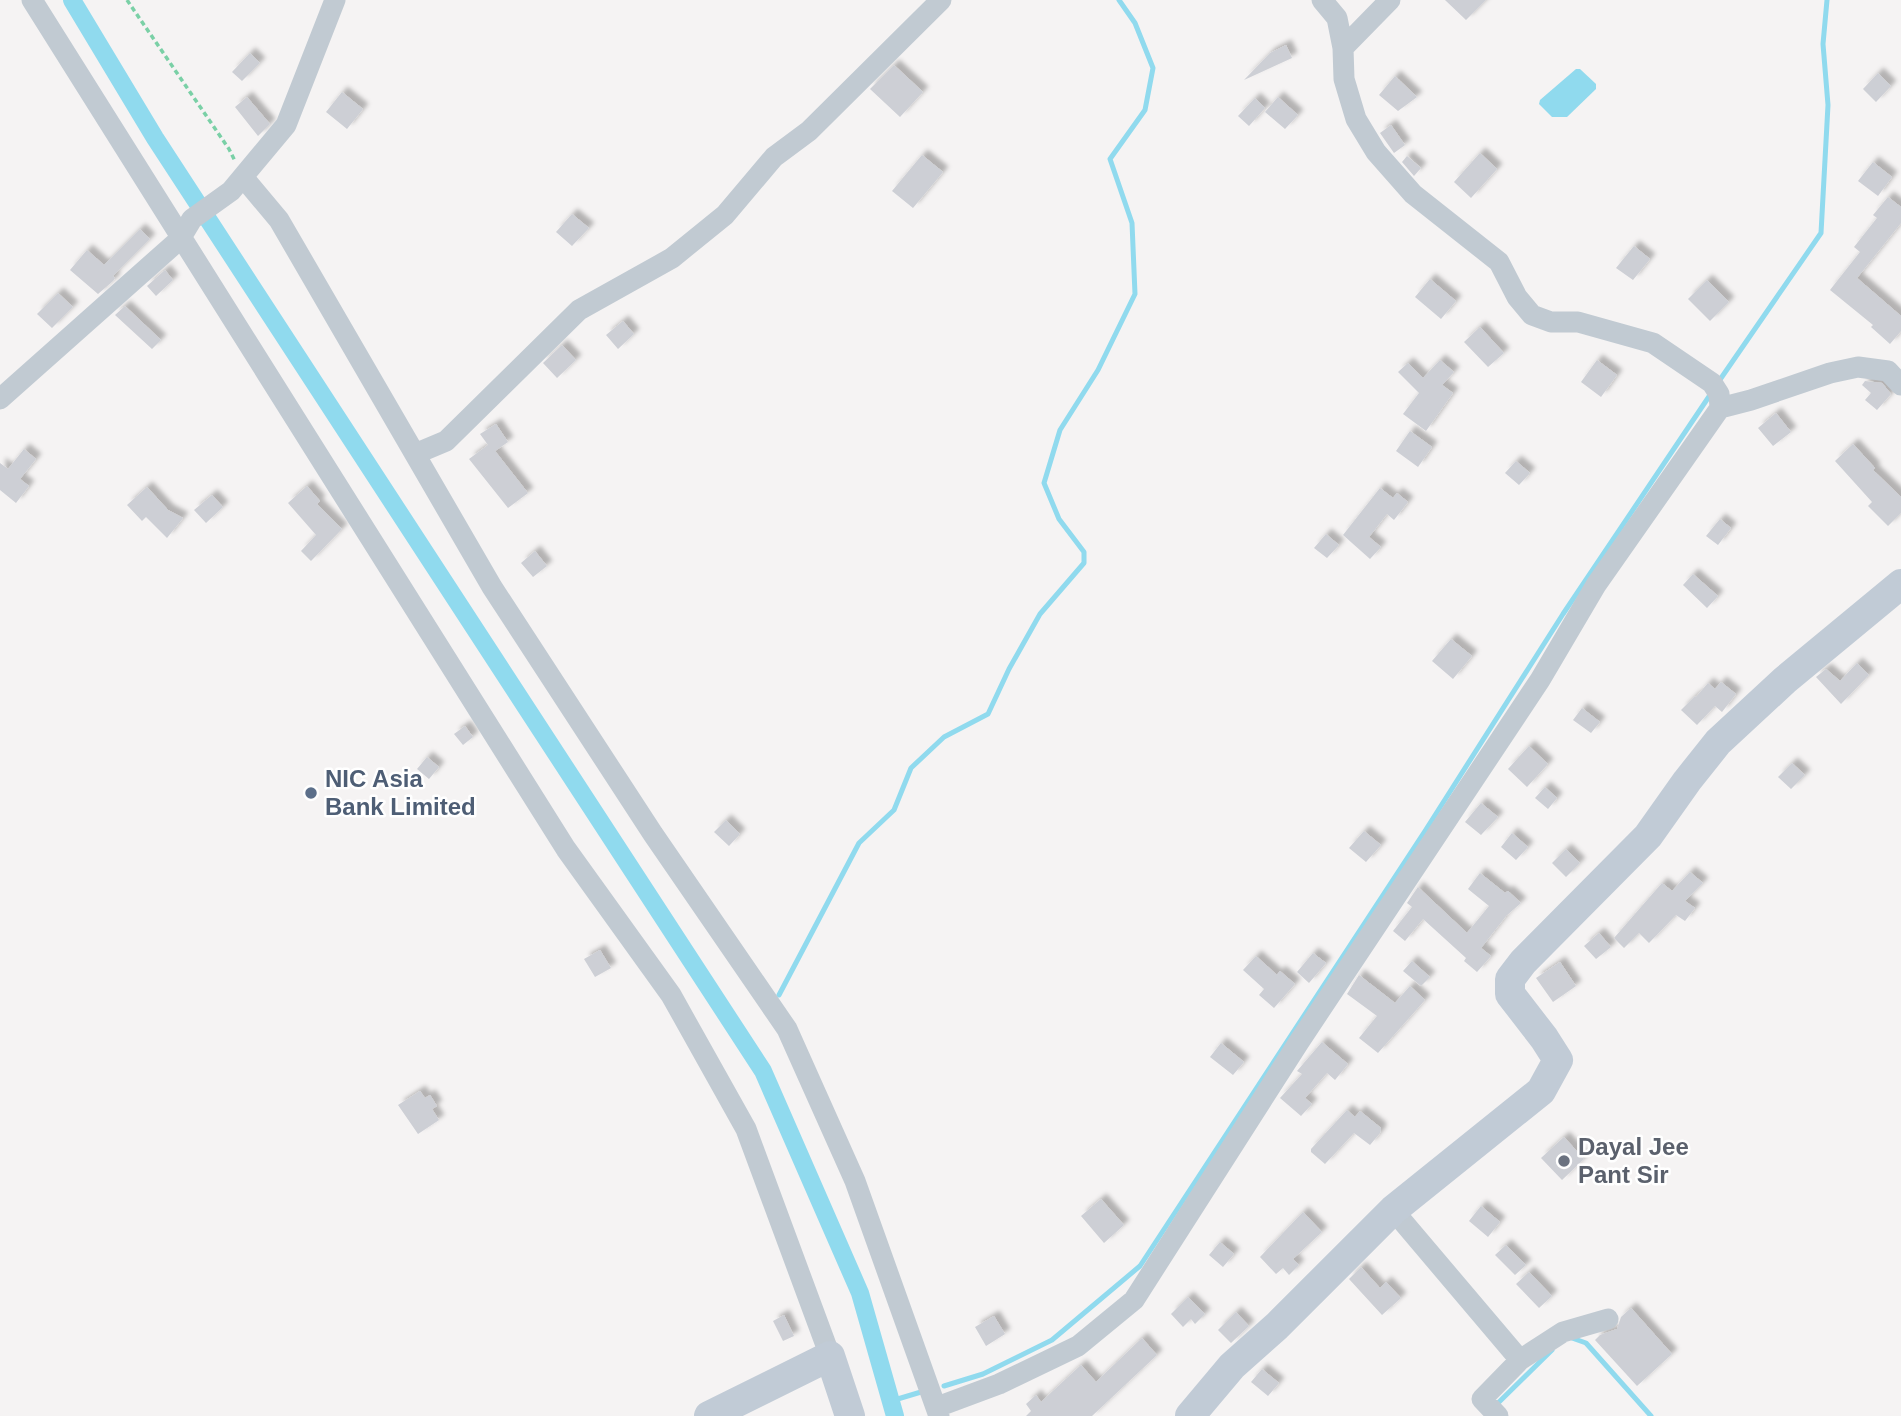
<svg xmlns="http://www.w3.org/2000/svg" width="1901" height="1416" viewBox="0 0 1901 1416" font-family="Helvetica,sans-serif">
  <defs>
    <filter id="shadow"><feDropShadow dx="5.5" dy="-5.5" stdDeviation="2" flood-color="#0004"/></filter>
  </defs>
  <rect width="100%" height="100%" fill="#f5f3f3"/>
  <path fill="#90daee" d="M 1576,69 L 1580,69 L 1596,84 L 1596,89 L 1567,117 L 1552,117 L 1539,104 L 1540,100 Z"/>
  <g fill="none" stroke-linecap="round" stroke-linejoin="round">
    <path stroke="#90daee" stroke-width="5" d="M 1717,384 L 1821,233 L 1828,105 L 1823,44 L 1827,0
      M 779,995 L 859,843 L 894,810 L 911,768 L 944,737 L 988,714 L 1009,669 L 1040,614 L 1084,563 L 1084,552 L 1059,519 L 1044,483 L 1060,430 L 1098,370 L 1135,294 L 1132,223 L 1110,159 L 1145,110 L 1153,68 L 1135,23 L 1119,0
      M 1572,1338 L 1586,1343 L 1651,1416
      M 944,1386 L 983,1374 L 1052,1340 L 1140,1266 L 1425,831 L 1563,614 L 1712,392
      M 891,1401 L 921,1392
      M 1497,1404 L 1552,1350"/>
    <path stroke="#90daee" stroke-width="18" d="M 72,0 L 155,138 L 763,1071 L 860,1293 L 895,1416"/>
  </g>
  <path fill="#cdcfd5" filter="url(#shadow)" d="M 1445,0 L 1486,0 L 1466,20 Z
    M 1286,45 L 1292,58 L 1244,80 L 1270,53 Z
    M 250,53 L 260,63 L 242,81 L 232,72 Z
    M 894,65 L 923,92 L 900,117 L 870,89 Z
    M 1878,73 L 1891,86 L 1876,102 L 1863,89 Z
    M 1395,76 L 1417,97 L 1398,111 L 1379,95 Z
    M 342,92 L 363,109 L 347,129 L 326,112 Z
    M 247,97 L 270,124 L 258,136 L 235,107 Z
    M 1278,97 L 1298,115 L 1285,129 L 1265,112 Z
    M 1255,98 L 1265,108 L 1249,126 L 1238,116 Z
    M 1391,125 L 1405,145 L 1394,153 L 1380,133 Z
    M 1480,153 L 1497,169 L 1471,198 L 1454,182 Z
    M 922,155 L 943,172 L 913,208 L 892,191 Z
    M 1407,156 L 1421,168 L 1414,176 L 1402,162 Z
    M 1873,162 L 1892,177 L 1878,196 L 1858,181 Z
    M 1888,197 L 1901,207 L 1901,223 L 1857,278 L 1901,316 L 1901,331 L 1890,344 L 1871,327 L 1873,325 L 1830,290 L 1860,252 L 1854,247 L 1877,218 L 1873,215 Z
    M 572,214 L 589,228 L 572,246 L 556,232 Z
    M 140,229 L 150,239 L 113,276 L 115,278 L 113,281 L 98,294 L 70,270 L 87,250 L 104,265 Z
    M 1634,246 L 1650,259 L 1633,280 L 1616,268 Z
    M 165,270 L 173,280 L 156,296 L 147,286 Z
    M 1430,279 L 1456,301 L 1441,319 L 1415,297 Z
    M 1707,280 L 1729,302 L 1710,321 L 1688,299 Z
    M 58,293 L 73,307 L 52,328 L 37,314 Z
    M 125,306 L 161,340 L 152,349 L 115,315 Z
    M 623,321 L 634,334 L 618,349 L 606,335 Z
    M 1480,327 L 1504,353 L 1488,367 L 1464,342 Z
    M 562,345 L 576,360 L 557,378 L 543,363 Z
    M 1440,360 L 1454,372 L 1442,385 L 1453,393 L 1426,431 L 1403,414 L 1419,393 L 1398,372 L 1408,363 L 1423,378 Z
    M 1597,360 L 1617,375 L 1601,397 L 1581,382 Z
    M 1865,381 L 1882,383 L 1891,394 L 1877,410 L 1865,400 L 1871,393 L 1862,385 Z
    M 1776,413 L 1791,432 L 1773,446 L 1758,428 Z
    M 496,424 L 508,442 L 495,451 L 528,493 L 508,508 L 469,459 L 488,445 L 480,434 Z
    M 1410,431 L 1432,447 L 1418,467 L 1396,451 Z
    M 1853,444 L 1875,468 L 1873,470 L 1901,497 L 1901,513 L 1888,526 L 1868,506 L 1872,502 L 1835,461 Z
    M 24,449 L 36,459 L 20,479 L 29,486 L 16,503 L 0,490 L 0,463 L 8,469 Z
    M 1516,461 L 1530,473 L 1519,485 L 1505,473 Z
    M 307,486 L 320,501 L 317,504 L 342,529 L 311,561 L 301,551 L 316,535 L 288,503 Z
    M 147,487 L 168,510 L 183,518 L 167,538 L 146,517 L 142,521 L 127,505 Z
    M 1380,488 L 1393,498 L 1397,493 L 1408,502 L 1394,520 L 1387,514 L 1369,537 L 1381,547 L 1370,559 L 1343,535 Z
    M 212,495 L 223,507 L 206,523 L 194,510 Z
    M 1720,519 L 1731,528 L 1718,545 L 1706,536 Z
    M 1326,534 L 1339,545 L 1327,558 L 1314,548 Z
    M 535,551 L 547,566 L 533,577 L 521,563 Z
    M 1693,574 L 1718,596 L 1707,608 L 1683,585 Z
    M 1451,639 L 1472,656 L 1453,679 L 1432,661 Z
    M 1857,663 L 1869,675 L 1841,704 L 1816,677 L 1826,669 L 1840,681 Z
    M 1721,682 L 1736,694 L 1722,712 L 1715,706 L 1697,725 L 1681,710 L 1695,696 L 1696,697 L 1708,683 L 1715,689 Z
    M 1582,708 L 1600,722 L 1591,733 L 1573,720 Z
    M 465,726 L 473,737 L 463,745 L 454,734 Z
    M 1529,746 L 1548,764 L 1527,787 L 1508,769 Z
    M 427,757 L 439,767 L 429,779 L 417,769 Z
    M 1792,763 L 1805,775 L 1791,789 L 1778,777 Z
    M 1545,787 L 1557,798 L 1548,809 L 1535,798 Z
    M 1481,803 L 1498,817 L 1481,835 L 1465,822 Z
    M 726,820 L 740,834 L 729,846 L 714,832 Z
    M 1364,831 L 1381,845 L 1366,862 L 1349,848 Z
    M 1512,833 L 1528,847 L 1516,860 L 1501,847 Z
    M 1566,849 L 1580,863 L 1566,877 L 1552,863 Z
    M 1690,872 L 1703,883 L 1685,901 L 1695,908 L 1685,921 L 1676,915 L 1649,943 L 1639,933 L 1624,948 L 1614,938 L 1662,883 L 1672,891 Z
    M 1480,873 L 1505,893 L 1508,891 L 1521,903 L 1506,916 L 1481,948 L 1491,956 L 1477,972 L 1464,961 L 1466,958 L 1423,919 L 1405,941 L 1393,931 L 1412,907 L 1407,903 L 1418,887 L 1467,933 L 1489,906 L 1468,889 Z
    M 1599,933 L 1611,947 L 1596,959 L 1584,946 Z
    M 600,950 L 611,968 L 595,977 L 584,959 Z
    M 1313,953 L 1326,963 L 1309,983 L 1297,972 Z
    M 1256,956 L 1277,975 L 1280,971 L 1295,984 L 1274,1008 L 1259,995 L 1264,989 L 1243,970 Z
    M 1412,961 L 1430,977 L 1421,986 L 1403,971 Z
    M 1560,962 L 1576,986 L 1553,1002 L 1536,978 Z
    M 1359,975 L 1395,1003 L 1410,986 L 1425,1000 L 1378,1053 L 1359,1038 L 1377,1016 L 1347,994 Z
    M 1322,1042 L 1348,1064 L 1335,1080 L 1327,1073 L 1305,1098 L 1312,1104 L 1301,1116 L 1280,1098 L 1302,1074 L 1297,1071 Z
    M 1221,1043 L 1244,1062 L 1233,1075 L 1210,1057 Z
    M 420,1091 L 425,1098 L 430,1095 L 437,1106 L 432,1109 L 439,1120 L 418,1134 L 398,1105 Z
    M 1347,1110 L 1355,1117 L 1360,1111 L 1381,1128 L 1380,1133 L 1370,1145 L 1354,1133 L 1325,1164 L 1311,1152 L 1311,1149 Z
    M 1564,1137 L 1584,1159 L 1562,1180 L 1541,1158 Z
    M 1101,1199 L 1124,1225 L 1104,1243 L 1081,1216 Z
    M 1481,1206 L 1500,1222 L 1488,1237 L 1469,1221 Z
    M 1303,1212 L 1322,1232 L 1293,1259 L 1299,1265 L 1289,1275 L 1283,1268 L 1276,1274 L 1260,1257 Z
    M 1220,1242 L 1234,1254 L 1223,1267 L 1209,1255 Z
    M 1506,1245 L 1526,1265 L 1515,1275 L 1495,1255 Z
    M 1361,1267 L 1380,1288 L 1386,1282 L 1401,1298 L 1382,1315 L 1349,1279 Z
    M 1529,1272 L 1552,1296 L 1539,1308 L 1516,1284 Z
    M 1188,1297 L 1205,1314 L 1195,1324 L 1191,1319 L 1183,1327 L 1171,1314 Z
    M 1631,1308 L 1672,1354 L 1637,1386 L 1595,1340 L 1600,1335 L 1617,1329 L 1621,1317 Z
    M 1236,1312 L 1249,1326 L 1231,1343 L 1218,1330 Z
    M 784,1315 L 794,1336 L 783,1341 L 773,1321 Z
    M 994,1316 L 1005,1334 L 986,1346 L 975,1327 Z
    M 1142,1338 L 1157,1355 L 1092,1416 L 1026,1416 L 1031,1411 L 1026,1404 L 1036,1395 L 1041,1402 L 1081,1365 L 1096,1382 Z
    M 1262,1369 L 1279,1383 L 1268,1396 L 1251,1382 Z"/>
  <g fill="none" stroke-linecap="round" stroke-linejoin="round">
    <path stroke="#7ad0a6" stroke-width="3.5" stroke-dasharray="5 3.5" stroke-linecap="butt" d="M 127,0 L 229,149 L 235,161"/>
    <path stroke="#c1cad2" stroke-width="21" d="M 32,0 L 566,849 L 671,995 L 746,1129 L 830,1356
      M 1322,0 L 1337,18 L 1343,48 L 1344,79 L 1356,119 L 1376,152 L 1413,194 L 1499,262 L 1517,297 L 1532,315 L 1551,322 L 1578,322 L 1653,343 L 1712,383 L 1719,394 L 1720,408
      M 1343,48 L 1390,0
      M 243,177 L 279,220 L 492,587 L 653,834 L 787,1029 L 855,1181 L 939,1416
      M 0,399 L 180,239 L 192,219 L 231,191 L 286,125 L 335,0
      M 415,454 L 446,441 L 579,310 L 672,258 L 725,215 L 774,157 L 809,131 L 941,0
      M 1393,1210 L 1520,1360 L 1482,1399 L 1498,1416
      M 1520,1360 L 1563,1332 L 1608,1319
      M 937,1407 L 999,1384 L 1078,1346 L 1134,1300 L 1299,1042 L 1540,680 L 1596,585 L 1720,408 L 1751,400 L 1830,373 L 1858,367 L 1888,371 L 1901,385"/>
    <path stroke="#c1cbd6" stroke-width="30" d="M 709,1416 L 830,1356 L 850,1416
      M 1190,1416 L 1232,1366 L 1277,1326 L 1393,1210 L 1541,1091 L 1558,1060 L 1544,1038 L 1510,994 L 1510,979 L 1523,962 L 1648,836 L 1687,781 L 1718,742 L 1785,680 L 1901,584"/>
  </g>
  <circle fill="#5c6f8a" stroke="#fff" stroke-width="2.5" cx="311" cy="793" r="7"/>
  <circle fill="#6b7280" stroke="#fff" stroke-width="2.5" cx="1564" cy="1161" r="7"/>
  <g text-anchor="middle" stroke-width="5" stroke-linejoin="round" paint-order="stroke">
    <g font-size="24" font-weight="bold" fill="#4e5e75" stroke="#fff" text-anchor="start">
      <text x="325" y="787">NIC Asia<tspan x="325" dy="28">Bank Limited</tspan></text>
    </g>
    <g font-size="24" font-weight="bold" fill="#5b616d" stroke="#fff" text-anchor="start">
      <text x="1578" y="1155">Dayal Jee<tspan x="1578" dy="28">Pant Sir</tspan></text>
    </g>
  </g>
</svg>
